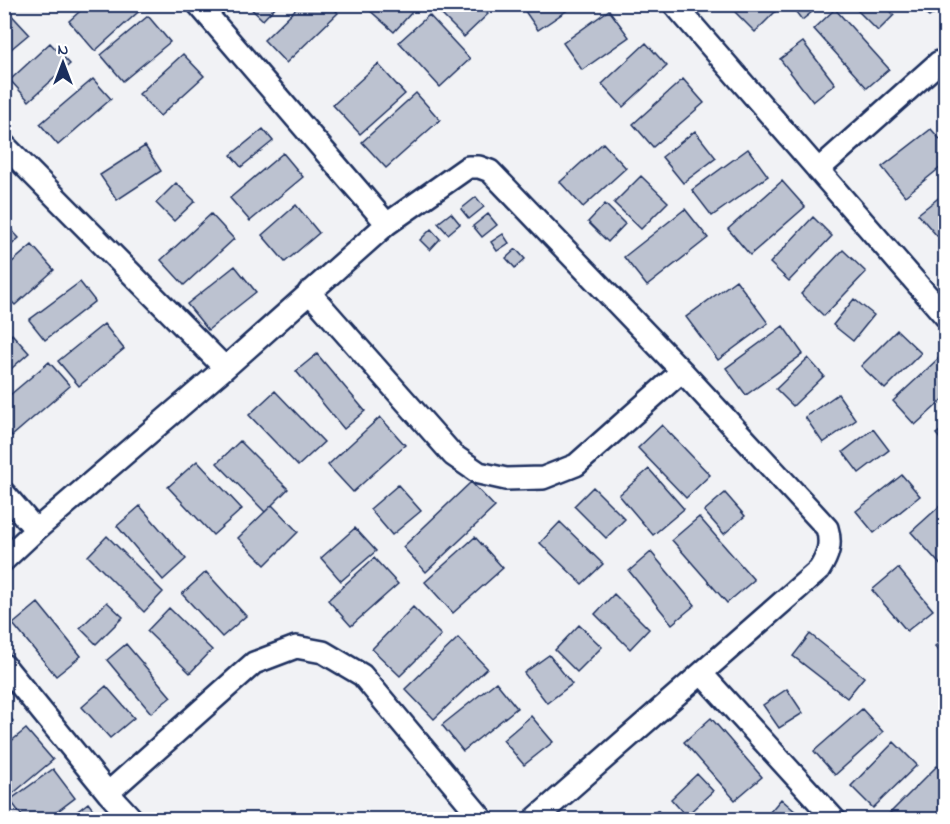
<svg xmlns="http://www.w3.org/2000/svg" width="950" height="824" viewBox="0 0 950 824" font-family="'Indie Flower',sans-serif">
  <rect width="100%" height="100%" fill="#f1f2f5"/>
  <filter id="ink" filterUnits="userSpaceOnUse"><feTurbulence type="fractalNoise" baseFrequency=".0167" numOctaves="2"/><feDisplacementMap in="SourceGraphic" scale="12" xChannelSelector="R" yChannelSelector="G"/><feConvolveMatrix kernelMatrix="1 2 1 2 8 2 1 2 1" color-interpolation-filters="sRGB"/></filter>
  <g filter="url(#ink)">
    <path fill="#bcc2d0" stroke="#1b2f5e" stroke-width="1.5" d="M 88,4 L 147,4 L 95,51 L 69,21 Z
      M 246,4 L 278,4 L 263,20 Z
      M 301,4 L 330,4 L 338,13 L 286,63 L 264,40 Z
      M 368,4 L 403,4 L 412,12 L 394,32 L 366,7 Z
      M 443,4 L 478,4 L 488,14 L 464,37 L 437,10 Z
      M 520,4 L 566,4 L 569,9 L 538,30 Z
      M 727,4 L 773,4 L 778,9 L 755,32 Z
      M 790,4 L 822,4 L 802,20 Z
      M 851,4 L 884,4 L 894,15 L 878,31 Z
      M 920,4 L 946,4 L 946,5 L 929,17 Z
      M 4,7 L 29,34 L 4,55 Z
      M 835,9 L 889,69 L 867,88 L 814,29 Z
      M 609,10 L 629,37 L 582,70 L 563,43 Z
      M 429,15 L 470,59 L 440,87 L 399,42 Z
      M 148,16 L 170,42 L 123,81 L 101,55 Z
      M 803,42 L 835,84 L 813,102 L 780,59 Z
      M 50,43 L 70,64 L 29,101 L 10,80 Z
      M 646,43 L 667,66 L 623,107 L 602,84 Z
      M 183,54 L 204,76 L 160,116 L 139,94 Z
      M 378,64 L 405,94 L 360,134 L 333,105 Z
      M 93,79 L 111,99 L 58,145 L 40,124 Z
      M 683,79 L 704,103 L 653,147 L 633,124 Z
      M 416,93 L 440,120 L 386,168 L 362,142 Z
      M 263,129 L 273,141 L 241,167 L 231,155 Z
      M 931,129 L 946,146 L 946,163 L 905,196 L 882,167 Z
      M 695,131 L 716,158 L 683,183 L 662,157 Z
      M 603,143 L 626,168 L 583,207 L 560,182 Z
      M 145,146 L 161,171 L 117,200 L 100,175 Z
      M 748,149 L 768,176 L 712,216 L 692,190 Z
      M 283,153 L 303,177 L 250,221 L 230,198 Z
      M 641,176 L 668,202 L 641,229 L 614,203 Z
      M 782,181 L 805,207 L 750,255 L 728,229 Z
      M 176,183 L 195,201 L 174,221 L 156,203 Z
      M 946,192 L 946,229 L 937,236 L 918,214 Z
      M 476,197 L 484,207 L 469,219 L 461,209 Z
      M 605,204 L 625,224 L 608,242 L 588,222 Z
      M 296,205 L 319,233 L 285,262 L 262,235 Z
      M 685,209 L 708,238 L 647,286 L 624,257 Z
      M 451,213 L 460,224 L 448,234 L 438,223 Z
      M 211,214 L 234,239 L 184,285 L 161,260 Z
      M 488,214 L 497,225 L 482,237 L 473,226 Z
      M 813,217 L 832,236 L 789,281 L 770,263 Z
      M 4,222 L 19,238 L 4,252 Z
      M 431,229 L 440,239 L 430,250 L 420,240 Z
      M 503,234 L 509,243 L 497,251 L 491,242 Z
      M 32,245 L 54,270 L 15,305 L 4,294 L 4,269 Z
      M 516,249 L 525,259 L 515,268 L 506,258 Z
      M 843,250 L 866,272 L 824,316 L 801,294 Z
      M 235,266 L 256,292 L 208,330 L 187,304 Z
      M 736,280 L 768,323 L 718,360 L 686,317 Z
      M 80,282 L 95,301 L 45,340 L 29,320 Z
      M 854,299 L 874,315 L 853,341 L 833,325 Z
      M 104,324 L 124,349 L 79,386 L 58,361 Z
      M 783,326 L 803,354 L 746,395 L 726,368 Z
      M 897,330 L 921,353 L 885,389 L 861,366 Z
      M 12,334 L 29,353 L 4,375 L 4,341 Z
      M 317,354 L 365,411 L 344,429 L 296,371 Z
      M 941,356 L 946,361 L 946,397 L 915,425 L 893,401 Z
      M 808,358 L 824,376 L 793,406 L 776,389 Z
      M 49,362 L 70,386 L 12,436 L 4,427 L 4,400 Z
      M 275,391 L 324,442 L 298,466 L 249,415 Z
      M 838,394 L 856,420 L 823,443 L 805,417 Z
      M 380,417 L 405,445 L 353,492 L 328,465 Z
      M 662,425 L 710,475 L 686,498 L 638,448 Z
      M 946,427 L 946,446 L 936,434 Z
      M 873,429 L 889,450 L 859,473 L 843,452 Z
      M 240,441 L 288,489 L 265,512 L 217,463 Z
      M 197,461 L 242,509 L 213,535 L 168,487 Z
      M 649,469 L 684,509 L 653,535 L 619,495 Z
      M 902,475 L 920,496 L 874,533 L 856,511 Z
      M 471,482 L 495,507 L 426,572 L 403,547 Z
      M 398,485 L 421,511 L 392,535 L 370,509 Z
      M 593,487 L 625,519 L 606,538 L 574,506 Z
      M 725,493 L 745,516 L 724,534 L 704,511 Z
      M 272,505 L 298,532 L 265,565 L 238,538 Z
      M 941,505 L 946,510 L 946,571 L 911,532 Z
      M 140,506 L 186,559 L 163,580 L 117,526 Z
      M 699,517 L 754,580 L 727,603 L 672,540 Z
      M 560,522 L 603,564 L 582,584 L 540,543 Z
      M 355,528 L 376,551 L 341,581 L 321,558 Z
      M 107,536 L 163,592 L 144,612 L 88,556 Z
      M 475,537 L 503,568 L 453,613 L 425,582 Z
      M 651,552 L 695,605 L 672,624 L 629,571 Z
      M 374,558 L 398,584 L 351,626 L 328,600 Z
      M 898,568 L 933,610 L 907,631 L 872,590 Z
      M 206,572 L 246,616 L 222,637 L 182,594 Z
      M 614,594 L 649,629 L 630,649 L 595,614 Z
      M 107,602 L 123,617 L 96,644 L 80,628 Z
      M 38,603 L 81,656 L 56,676 L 13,624 Z
      M 413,607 L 441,635 L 400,676 L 372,649 Z
      M 169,608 L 212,650 L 190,673 L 147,631 Z
      M 579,625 L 602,647 L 577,672 L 555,650 Z
      M 810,634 L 864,677 L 847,698 L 793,656 Z
      M 946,637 L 946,659 L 935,646 Z
      M 458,638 L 487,668 L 434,719 L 405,689 Z
      M 126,644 L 171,697 L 151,713 L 107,660 Z
      M 549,655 L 572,684 L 547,703 L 524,673 Z
      M 496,682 L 517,708 L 463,751 L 442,725 Z
      M 106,686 L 134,718 L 110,738 L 82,707 Z
      M 787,689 L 803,713 L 779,728 L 763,705 Z
      M 862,709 L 883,732 L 835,775 L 814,751 Z
      M 4,711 L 13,721 L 4,729 Z
      M 531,716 L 553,742 L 524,765 L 503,740 Z
      M 711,718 L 762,777 L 735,800 L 684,742 Z
      M 26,729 L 53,760 L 4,801 L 4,747 Z
      M 894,742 L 917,765 L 873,808 L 851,786 Z
      M 937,766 L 946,775 L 946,806 L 932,820 L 883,820 Z
      M 53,769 L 75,798 L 46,820 L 25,820 L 10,800 Z
      M 697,774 L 713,791 L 686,816 L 671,799 Z
      M 781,799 L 805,820 L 763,820 Z
      M 88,803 L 101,820 L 66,820 Z
      M 658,810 L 663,820 L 643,820 Z"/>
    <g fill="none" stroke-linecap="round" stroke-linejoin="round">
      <defs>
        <path id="minor" d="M 198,4 L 387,224
          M 674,4 L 946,317
          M 4,145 L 225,368
          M 818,170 L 938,63 L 946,59
          M 309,292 L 453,455 L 479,473 L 506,479 L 543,478 L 576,465 L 682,371
          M 4,493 L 36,530
          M 4,560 L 36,530 L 225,368 L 387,224 L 468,167 L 479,167 L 490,171 L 682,371 L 827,528 C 832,544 828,556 819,570 L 534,820
          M 4,665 L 108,793 L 133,820
          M 702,674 L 835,820
          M 108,793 L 254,663 L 296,647 L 323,652 L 362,675 L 483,820"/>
      </defs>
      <use href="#minor" stroke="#1b2f5e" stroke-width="26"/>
      <use href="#minor" stroke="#fff" stroke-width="21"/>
    </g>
  </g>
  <rect width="950" height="824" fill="none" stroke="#fff" stroke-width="24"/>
  <rect x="12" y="12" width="926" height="800" fill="none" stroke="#1b2f5e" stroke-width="2" filter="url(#ink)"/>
  <g transform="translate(63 63)" stroke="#ffffff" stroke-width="4.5" paint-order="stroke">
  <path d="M0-4.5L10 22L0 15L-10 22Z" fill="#1b2f5e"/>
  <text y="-9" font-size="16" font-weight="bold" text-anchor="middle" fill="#1b2f5e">N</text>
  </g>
</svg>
